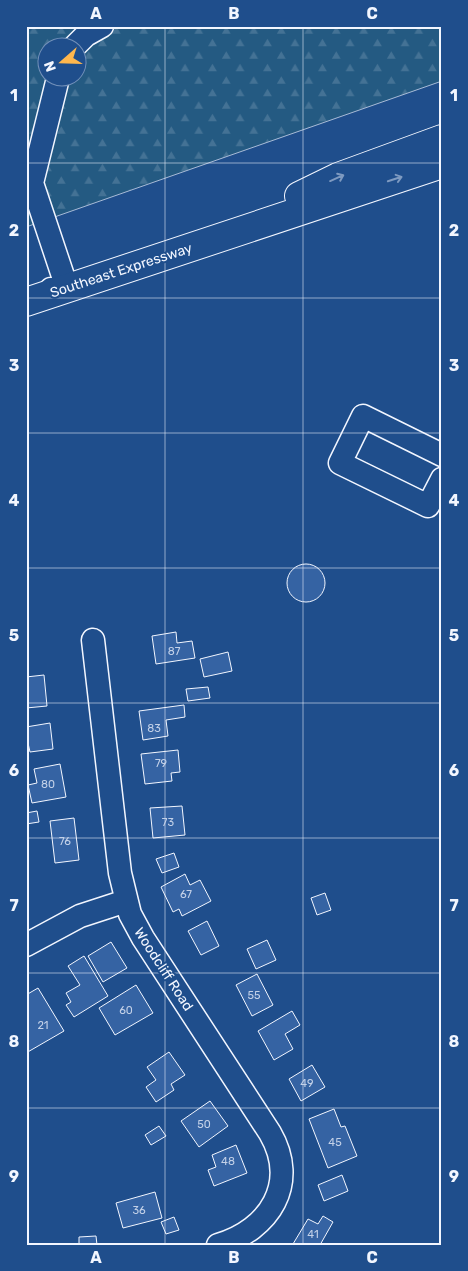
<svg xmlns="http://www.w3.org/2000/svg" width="468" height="1271" viewBox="0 0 468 1271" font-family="Rubik,sans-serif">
  <defs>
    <pattern id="forest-firs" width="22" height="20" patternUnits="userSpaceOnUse" patternTransform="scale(1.25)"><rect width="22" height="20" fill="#245a82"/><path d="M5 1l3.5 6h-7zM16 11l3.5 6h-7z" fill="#447295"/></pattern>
  </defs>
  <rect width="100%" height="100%" fill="#1f4e8c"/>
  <path fill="url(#forest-firs)" stroke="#a8bbd7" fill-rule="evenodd" d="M 26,26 L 442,26 L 442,81 L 26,227 ZM 48,48 L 78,48 L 78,78 L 48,78 Z"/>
  <path fill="#3563a3" stroke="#f2f6ff" d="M287 583a19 19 0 1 1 38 0a19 19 0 1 1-38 0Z
    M 176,632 L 177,643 L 192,641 L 195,658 L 156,664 L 152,636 Z
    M 228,652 L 232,671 L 204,677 L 200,659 Z
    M 44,675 L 47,706 L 26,708 L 26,677 Z
    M 208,687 L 210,698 L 188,701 L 186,689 Z
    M 184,705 L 185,717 L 166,720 L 168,736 L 143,740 L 139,711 Z
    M 50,723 L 53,749 L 30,752 L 28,743 L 26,743 L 26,727 Z
    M 178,750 L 180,772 L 171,773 L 172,781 L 145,784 L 141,754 Z
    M 60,764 L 66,797 L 32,803 L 28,785 L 37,783 L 34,769 Z
    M 182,806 L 185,835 L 153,838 L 150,808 Z
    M 37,811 L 39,822 L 26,824 L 26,813 Z
    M 74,818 L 79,860 L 55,863 L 50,821 Z
    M 174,853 L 179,867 L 162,873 L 156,859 Z
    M 185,874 L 190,885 L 200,880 L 211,901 L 182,916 L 179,909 L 173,912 L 161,887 Z
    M 325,893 L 331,910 L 317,915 L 311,898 Z
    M 207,921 L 219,946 L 201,955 L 188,931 Z
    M 267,940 L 276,960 L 256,969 L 247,949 Z
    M 111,942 L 127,968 L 103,982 L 88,956 Z
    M 84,956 L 108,996 L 74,1017 L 66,1005 L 71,1002 L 66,993 L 80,985 L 68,966 Z
    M 257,974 L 273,1005 L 252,1016 L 236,985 Z
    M 136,985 L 153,1013 L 115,1035 L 99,1008 Z
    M 38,988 L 64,1031 L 26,1053 L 26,995 Z
    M 292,1011 L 300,1025 L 285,1034 L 293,1049 L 274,1060 L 258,1031 Z
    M 169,1052 L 185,1075 L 171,1084 L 174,1090 L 156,1102 L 146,1087 L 156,1080 L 147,1067 Z
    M 312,1065 L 325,1087 L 301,1101 L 289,1079 Z
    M 210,1101 L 228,1126 L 199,1147 L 181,1121 Z
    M 334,1109 L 341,1127 L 345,1126 L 357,1156 L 328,1168 L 309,1119 Z
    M 159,1126 L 166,1136 L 151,1145 L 145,1135 Z
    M 236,1145 L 247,1173 L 214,1186 L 208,1170 L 216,1167 L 212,1155 Z
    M 342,1175 L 348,1191 L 324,1201 L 318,1185 Z
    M 155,1192 L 162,1218 L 123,1228 L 116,1203 Z
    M 323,1216 L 333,1222 L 320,1245 L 293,1244 L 308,1219 L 318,1224 Z
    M 174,1217 L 179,1230 L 166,1234 L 161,1222 Z
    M 96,1236 L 97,1245 L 79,1245 L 79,1237 Z"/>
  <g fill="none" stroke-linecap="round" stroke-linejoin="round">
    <defs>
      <path id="minor" d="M 73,48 L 86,35 L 102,26
        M 51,289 L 67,288 L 32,183 L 58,78
        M 442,455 L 363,416 L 340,463 L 428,506 L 442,479
        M 93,640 L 120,873 L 130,914 L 143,938 L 270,1133 C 299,1183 270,1230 218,1245
        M 26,945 L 80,916 L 126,901"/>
      <path id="highway" d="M 299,196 L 338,177 L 442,139
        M 26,302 L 442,164"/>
    </defs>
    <use href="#minor" stroke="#f2f6ff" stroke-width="25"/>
    <use href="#highway" stroke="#f2f6ff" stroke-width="30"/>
    <use href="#minor" stroke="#1f4e8c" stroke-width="22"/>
    <use href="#highway" stroke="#1f4e8c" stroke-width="28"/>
  </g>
  <defs><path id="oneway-shaft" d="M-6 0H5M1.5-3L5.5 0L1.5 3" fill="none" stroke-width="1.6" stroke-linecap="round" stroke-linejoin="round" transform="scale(1.25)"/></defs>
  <g stroke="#7e9ac0">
    <use href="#oneway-shaft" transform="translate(337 178) rotate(-24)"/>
    <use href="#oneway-shaft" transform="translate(395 179) rotate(-18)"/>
  </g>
  <path fill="none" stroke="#f2f6ff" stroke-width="1" stroke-opacity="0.55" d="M 165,26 L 165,1245M 303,26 L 303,1245M 26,163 L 442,163M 26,298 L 442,298M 26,433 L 442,433M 26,568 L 442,568M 26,703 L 442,703M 26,838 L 442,838M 26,973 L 442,973M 26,1108 L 442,1108"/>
  <g text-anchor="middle" stroke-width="4" stroke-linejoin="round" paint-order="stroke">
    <g font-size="11" fill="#c3d1e8">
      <text x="174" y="655">87</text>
      <text x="154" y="732">83</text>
      <text x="161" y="767">79</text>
      <text x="48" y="788">80</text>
      <text x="168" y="826">73</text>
      <text x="65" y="845">76</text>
      <text x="186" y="898">67</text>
      <text x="254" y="999">55</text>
      <text x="126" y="1014">60</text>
      <text x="43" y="1029">21</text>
      <text x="307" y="1087">49</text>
      <text x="204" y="1128">50</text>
      <text x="335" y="1146">45</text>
      <text x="228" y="1165">48</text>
      <text x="139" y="1214">36</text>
      <text x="313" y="1238">41</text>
    </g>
    <g font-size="14" fill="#f2f6ff" stroke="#1f4e8c">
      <text transform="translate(121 270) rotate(-18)" y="5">Southeast Expressway</text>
      <text transform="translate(164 969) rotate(57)" y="5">Woodcliff Road</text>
    </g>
  </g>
  <rect width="468" height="1271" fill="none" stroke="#1f4e8c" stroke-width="55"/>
  <g transform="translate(62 62) rotate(250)"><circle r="24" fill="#1f4e8c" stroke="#7391ba"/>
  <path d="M0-4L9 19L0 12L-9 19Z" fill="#ffb74d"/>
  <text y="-8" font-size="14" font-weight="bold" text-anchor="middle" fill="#f2f6ff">N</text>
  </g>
  <rect x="28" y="28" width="412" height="1216" fill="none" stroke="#f2f6ff" stroke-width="2"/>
  <g font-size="16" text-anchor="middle" font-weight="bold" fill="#f2f6ff">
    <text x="96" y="19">A</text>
    <text x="234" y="19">B</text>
    <text x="372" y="19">C</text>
    <text x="14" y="101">1</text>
    <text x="454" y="101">1</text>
    <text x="14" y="236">2</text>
    <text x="454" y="236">2</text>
    <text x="14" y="371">3</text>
    <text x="454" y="371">3</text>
    <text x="14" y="506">4</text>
    <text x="454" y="506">4</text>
    <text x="14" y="641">5</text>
    <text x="454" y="641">5</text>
    <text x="14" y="776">6</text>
    <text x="454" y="776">6</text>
    <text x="14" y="911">7</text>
    <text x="454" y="911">7</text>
    <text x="14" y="1047">8</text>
    <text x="454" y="1047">8</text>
    <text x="14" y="1182">9</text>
    <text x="454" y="1182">9</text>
    <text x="96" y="1263">A</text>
    <text x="234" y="1263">B</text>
    <text x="372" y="1263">C</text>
  </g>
</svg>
